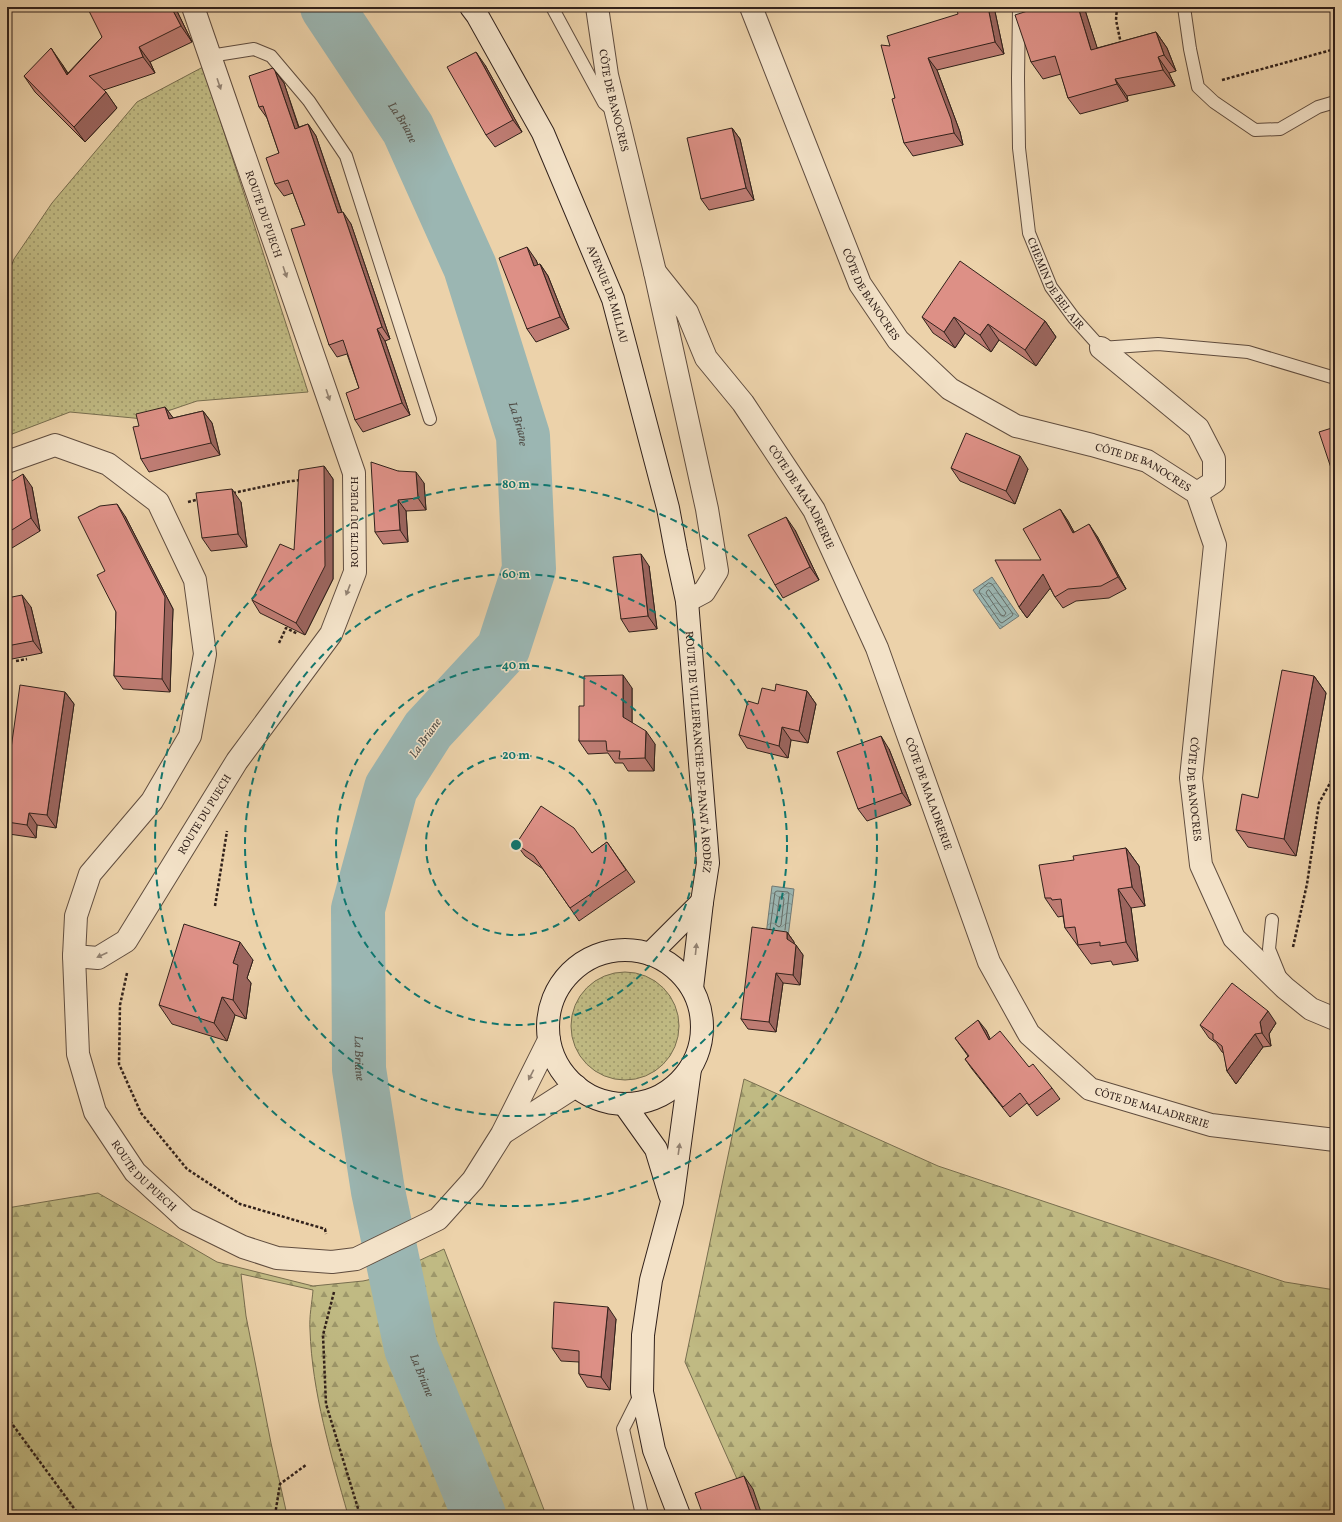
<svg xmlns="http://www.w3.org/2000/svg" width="1342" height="1522" viewBox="0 0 1342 1522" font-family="Vollkorn,serif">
  <defs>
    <pattern id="grass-dots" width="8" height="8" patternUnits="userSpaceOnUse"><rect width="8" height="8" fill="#c0ba83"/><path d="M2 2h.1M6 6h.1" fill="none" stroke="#9d976a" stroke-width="1.8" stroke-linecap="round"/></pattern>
    <pattern id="forest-firs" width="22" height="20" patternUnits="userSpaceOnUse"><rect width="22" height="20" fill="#c0ba83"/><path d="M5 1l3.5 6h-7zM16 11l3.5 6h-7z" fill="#9d976a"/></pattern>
    <pattern id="water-waves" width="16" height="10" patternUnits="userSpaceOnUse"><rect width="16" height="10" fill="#9bb6b2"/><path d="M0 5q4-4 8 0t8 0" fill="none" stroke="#7f9490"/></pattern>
  </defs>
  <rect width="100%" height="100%" fill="#ecd2aa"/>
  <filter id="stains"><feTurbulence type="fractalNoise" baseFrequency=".005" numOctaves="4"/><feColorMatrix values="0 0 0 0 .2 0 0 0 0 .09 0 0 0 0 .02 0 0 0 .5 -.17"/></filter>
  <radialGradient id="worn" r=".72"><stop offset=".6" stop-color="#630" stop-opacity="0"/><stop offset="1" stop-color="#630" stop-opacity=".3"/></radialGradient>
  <path fill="url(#grass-dots)" stroke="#786e4f" d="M 203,67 L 308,392 L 197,401 L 144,419 L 70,412 L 7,436 L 7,277 L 14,259 L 52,203 L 137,102 Z
    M571 1026a54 54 0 1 1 108 0a54 54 0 1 1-108 0Z"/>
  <path fill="url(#forest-firs)" stroke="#786e4f" d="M 744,1079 L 938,1166 L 1285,1282 L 1335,1290 L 1335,1515 L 753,1515 L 685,1362 Z
    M 98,1193 L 217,1262 L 313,1286 L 363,1281 L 386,1276 L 444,1249 L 546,1515 L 348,1515 C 331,1455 312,1392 310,1330 C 309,1316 312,1303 313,1290 L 241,1274 L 246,1316 L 271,1443 L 287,1515 L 7,1515 L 7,1208 Z"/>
  <path fill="url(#water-waves)" stroke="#717a76" d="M 992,577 L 1019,616 L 1000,629 L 973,590 Z
    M 772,886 L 794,889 L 788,937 L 766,935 Z"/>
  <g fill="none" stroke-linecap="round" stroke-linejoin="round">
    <path stroke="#666c66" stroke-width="1" d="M 989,583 L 992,584 L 1013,614 L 1012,616 L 1002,623 L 1000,622 L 979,592 L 980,590 Z
      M 989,590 L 1006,613 L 1004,616 L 1001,615 L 986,593 L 987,591 Z
      M 780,897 L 783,897 L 784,899 L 781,925 L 779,927 L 776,925 Z
      M 770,929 L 775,892 L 777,891 L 788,892 L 789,894 L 785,930"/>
    <path stroke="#9bb6b2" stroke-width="54" id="s1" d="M 327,7 L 408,129 L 470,267 L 523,436 L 529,569 L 503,649 L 428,730 L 391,788 L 358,909 L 359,1069 L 378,1191 L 411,1348 L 479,1515"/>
    <defs>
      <g id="service">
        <path d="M 552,7 L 604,103 L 611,109"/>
        <path id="s2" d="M 1019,7 L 1018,78 L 1019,148 L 1029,233 L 1051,287 L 1074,318 L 1101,348 L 1158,344 L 1248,352 L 1335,378"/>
        <path d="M 1184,7 L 1190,49 L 1198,87 L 1214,102 L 1255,130 L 1280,129 L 1318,107 L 1335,102"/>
        <path d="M 210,56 L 254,49 L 271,56 L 309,101 L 346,156 L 430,419"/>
        <path d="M 1272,920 L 1269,949 L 1280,976"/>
        <path d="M 641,1393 L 623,1429 L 642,1515"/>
      </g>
      <g id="minor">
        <path id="s3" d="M 597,7 L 607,75 L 655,272 L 707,509 L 717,571 L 704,592 L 687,601"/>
        <path id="s4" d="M 751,7 L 860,284 L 898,340 L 950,389 L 1016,426 L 1092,445 L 1147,461 L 1197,493 L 1215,545 L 1191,778 L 1201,865 L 1234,938 L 1285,988 L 1311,1009 L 1335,1019"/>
        <path id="s5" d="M 655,272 L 687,312 L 706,358 L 743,403 L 814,510 L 877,648 L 989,962 L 1029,1034 L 1090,1089 L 1211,1125 L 1335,1140"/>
        <path d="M 1101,348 L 1198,428 L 1214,459 L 1214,482 L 1197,493"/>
        <path id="s6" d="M 74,956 L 98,958 L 126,941 L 237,761 L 331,634 L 355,572 L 354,473 L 193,7"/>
      </g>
      <g id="tertiary">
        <path id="s7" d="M 7,462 L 55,445 L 108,464 L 158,502 L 195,580 L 205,654 L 190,736 L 152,801 L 90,874 L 76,916 L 74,956 L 78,1054 L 95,1112 L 135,1172 L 186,1219 L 243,1247 L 277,1258 L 332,1262 L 356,1259 L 438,1219 L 473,1180 L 502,1134 L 549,1040"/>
        <path d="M 503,1133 L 576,1086"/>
      </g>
      <g id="secondary">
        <path id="s8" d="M 471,7 L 477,15 L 543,133 L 613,299 L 668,508 L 676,551 L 687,601 L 708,863 L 702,902 L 692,988"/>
        <circle cx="625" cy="1027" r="77"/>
        <path d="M 650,954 L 702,902"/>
        <path d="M 624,1104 L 656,1149 L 670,1195"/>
        <path d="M 679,1515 L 654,1450 L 642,1392 L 643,1335 L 651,1280 L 672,1202 L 690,1069"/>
      </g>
    </defs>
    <use href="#service" stroke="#604d3f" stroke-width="14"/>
    <use href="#minor" stroke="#604d3f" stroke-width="24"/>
    <use href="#tertiary" stroke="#604d3f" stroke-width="24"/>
    <use href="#secondary" stroke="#31211b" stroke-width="24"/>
    <path stroke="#31211b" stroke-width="2.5" stroke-dasharray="3 2" stroke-linecap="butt" d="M 1117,7 L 1116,20 L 1121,44
      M 1222,80 L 1335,49
      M 233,493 L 285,482 L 300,480
      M 188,502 L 200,499
      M 279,643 L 286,628 L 298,634
      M 16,661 L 27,659
      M 215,906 L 227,831
      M 1293,947 L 1307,884 L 1319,803 L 1335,774
      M 127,973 L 120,1005 L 119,1064 L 141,1113 L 187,1169 L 240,1204 L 325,1229 L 326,1234
      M 334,1292 L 323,1335 L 326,1404 L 360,1515
      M 7,1417 L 79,1515
      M 275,1515 L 280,1484 L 306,1465"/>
    <use href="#service" stroke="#f3e2c8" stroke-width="12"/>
    <use href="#minor" stroke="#f3e2c8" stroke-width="22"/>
    <use href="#tertiary" stroke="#f3e2c8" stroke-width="22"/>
    <use href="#secondary" stroke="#f3e2c8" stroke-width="22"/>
  </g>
  <path fill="#be7c73" stroke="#31211b" d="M 97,7 L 175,7 L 192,42 L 150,62 L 155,73 L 104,90 L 117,108 L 85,142 L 35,92 L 24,76 L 62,64 L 68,73 L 102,37 Z
    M 994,7 L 1004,54 L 937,70 L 960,132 L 963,145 L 913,156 L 904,143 L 895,98 L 890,46 Z
    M 1040,7 L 1084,7 L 1097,48 L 1156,32 L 1167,48 L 1176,71 L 1169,73 L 1175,86 L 1127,96 L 1128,101 L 1080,114 L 1068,98 L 1061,74 L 1043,79 L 1031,62 Z
    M 485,65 L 522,132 L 495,147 L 486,135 Z
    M 275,71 L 284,83 L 299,127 L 308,124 L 316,136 L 342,212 L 351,224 L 390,339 L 385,341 L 410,415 L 363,432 L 355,420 L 359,388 L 347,354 L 337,357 L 329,345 L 305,225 L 293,193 L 284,196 L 275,184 L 279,153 L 267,118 L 259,107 Z
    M 732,128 L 740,139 L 754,200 L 709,210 L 701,199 Z
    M 536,260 L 538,265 L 540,264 L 548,276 L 569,329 L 536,342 L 527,329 Z
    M 922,317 L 1045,321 L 1056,337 L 1036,366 L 999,340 L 991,352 L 965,333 L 955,348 L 933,333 Z
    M 165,407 L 173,418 L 203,411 L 212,423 L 220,455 L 149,472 L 141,459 L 139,426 Z
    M 324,466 L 333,479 L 333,579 L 305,635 L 260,613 L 252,600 L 294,550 Z
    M 951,468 L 1028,469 L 1015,504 L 960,481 Z
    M 398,471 L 424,483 L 426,510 L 406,511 L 408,542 L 383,544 L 375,532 Z
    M 7,484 L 32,487 L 40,531 L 7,551 Z
    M 241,502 L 247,547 L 211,551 L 202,538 Z
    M 1060,509 L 1068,521 L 1074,532 L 1097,536 L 1126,589 L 1109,598 L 1076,601 L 1063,608 L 1055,597 L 1050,588 L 1027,618 L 1019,607 L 1041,560 Z
    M 125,516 L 173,609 L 170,692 L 123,689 L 114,676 L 116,612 L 105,571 Z
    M 795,530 L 819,580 L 783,598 L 775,585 Z
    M 649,566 L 657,629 L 629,632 L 621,619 Z
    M 7,598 L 31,607 L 42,653 L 7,660 Z
    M 1314,676 L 1326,693 L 1296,856 L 1248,847 L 1236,830 L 1258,798 Z
    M 632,688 L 632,723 L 655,744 L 654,771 L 628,771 L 623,763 L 615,763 L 608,753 L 588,754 L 579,741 L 584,706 Z
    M 775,691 L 807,691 L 816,704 L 808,743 L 791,740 L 788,758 L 747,748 L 739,735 L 758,704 Z
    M 65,692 L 74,704 L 56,828 L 37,825 L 36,838 L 9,834 L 7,830 L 7,777 Z
    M 889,749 L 911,805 L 867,821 L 858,809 Z
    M 607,842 L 635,882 L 579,921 L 543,869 L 525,856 L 516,844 L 592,853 Z
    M 1126,848 L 1139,866 L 1145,906 L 1131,908 L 1138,961 L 1113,965 L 1111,961 L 1091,964 L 1065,928 L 1063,916 L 1058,917 L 1045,898 L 1074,860 Z
    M 787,932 L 794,942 L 794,943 L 803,955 L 800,985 L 783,983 L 776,1032 L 748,1029 L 741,1019 Z
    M 253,960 L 247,978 L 251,983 L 246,1019 L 235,1015 L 227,1041 L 172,1024 L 159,1005 Z
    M 1276,1023 L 1269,1034 L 1271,1046 L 1263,1047 L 1236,1084 L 1227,1071 L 1224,1053 L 1222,1052 L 1216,1043 L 1209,1038 L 1200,1025 Z
    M 986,1030 L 990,1039 L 1029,1067 L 1052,1088 L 1060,1099 L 1037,1116 L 1027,1103 L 1010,1117 L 972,1069 L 965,1059 L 968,1056 L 955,1038 Z
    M 616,1319 L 610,1390 L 587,1387 L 579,1374 L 579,1362 L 561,1361 L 552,1348 Z"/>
  <path fill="#9b655e" stroke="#31211b" d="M 171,7 L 175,7 L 192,42 L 181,26 Z
    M 988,7 L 994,7 L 1004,54 L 995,42 Z
    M 1078,7 L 1084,7 L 1103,66 L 1091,50 Z
    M 1156,32 L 1167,48 L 1176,71 L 1164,55 Z
    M 139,47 L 150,62 L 155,73 L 143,57 Z
    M 51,48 L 62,64 L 78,91 L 67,75 Z
    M 476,52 L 485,65 L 522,132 L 513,120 Z
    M 1158,57 L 1169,73 L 1175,86 L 1163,70 Z
    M 928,58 L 937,70 L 960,132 L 963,145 L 954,133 Z
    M 275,71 L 284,83 L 303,141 L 295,129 Z
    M 1115,79 L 1127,96 L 1128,101 L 1117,84 Z
    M 106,92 L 117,108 L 85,142 L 74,127 Z
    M 308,124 L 316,136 L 346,225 L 338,213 Z
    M 732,128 L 740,139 L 754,200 L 746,188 Z
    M 343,212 L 351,224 L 390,339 L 382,327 Z
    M 527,247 L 536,260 L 543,278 L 534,266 Z
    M 540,264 L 548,276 L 569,329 L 560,317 Z
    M 954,317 L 965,333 L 955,348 L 944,332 Z
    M 1045,321 L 1056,337 L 1036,366 L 1025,350 Z
    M 988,324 L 999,340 L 991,352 L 980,335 Z
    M 377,329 L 385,341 L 410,415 L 402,403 Z
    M 165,407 L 174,419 L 169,419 Z
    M 203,411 L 212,423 L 220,455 L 211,443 Z
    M 1020,456 L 1028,469 L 1015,504 L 1006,491 Z
    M 324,466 L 333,479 L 333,579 L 305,635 L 296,623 Z
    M 416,472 L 424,483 L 426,510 L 418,498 Z
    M 23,474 L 32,487 L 40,531 L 31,518 Z
    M 232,489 L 241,502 L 247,547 L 238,534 Z
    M 398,500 L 406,511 L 408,542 L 400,530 Z
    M 117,504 L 125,516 L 173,609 L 170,692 L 162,679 Z
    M 1060,509 L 1068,521 L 1081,545 L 1073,533 Z
    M 786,517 L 795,530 L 819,580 L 810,567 Z
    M 1089,524 L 1097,536 L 1126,589 L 1118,577 Z
    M 641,554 L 649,566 L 657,629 L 648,616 Z
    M 1043,574 L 1052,586 L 1027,618 L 1019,607 Z
    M 22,595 L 31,607 L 42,653 L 33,641 Z
    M 623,675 L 632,688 L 632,730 L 623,717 Z
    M 1314,676 L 1326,693 L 1296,856 L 1284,839 Z
    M 807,691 L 816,704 L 808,743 L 799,731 Z
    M 65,692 L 74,704 L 56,828 L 47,815 Z
    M 782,727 L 791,740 L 788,758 L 779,746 Z
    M 646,731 L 655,744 L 654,771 L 645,758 Z
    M 881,736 L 889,749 L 911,805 L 902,793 Z
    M 29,813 L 37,825 L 36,838 L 27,825 Z
    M 1126,848 L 1139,866 L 1145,906 L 1132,887 Z
    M 1118,889 L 1131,908 L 1138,961 L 1126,942 Z
    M 787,932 L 794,942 L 794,949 L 787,939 Z
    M 240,942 L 253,960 L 247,978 L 251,983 L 246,1019 L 233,1000 L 233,963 Z
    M 796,945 L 803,955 L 800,985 L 793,975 Z
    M 776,973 L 783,983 L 776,1032 L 769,1022 Z
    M 222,997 L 235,1015 L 227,1041 L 214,1023 Z
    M 1268,1011 L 1276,1023 L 1269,1034 L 1271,1046 L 1262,1033 L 1260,1022 Z
    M 978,1020 L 986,1030 L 996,1051 L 989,1040 Z
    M 1255,1034 L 1263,1047 L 1236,1084 L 1227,1071 Z
    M 608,1307 L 616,1319 L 610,1390 L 601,1377 Z
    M 744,1476 L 753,1489 L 762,1515 L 758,1515 Z"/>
  <path fill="#dd9086" stroke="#31211b" d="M 97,7 L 171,7 L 181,26 L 139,47 L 143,57 L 89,76 L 106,92 L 74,127 L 24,76 L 51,48 L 67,75 L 102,37 L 89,11 Z
    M 956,7 L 988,7 L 995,42 L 928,58 L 951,119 L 954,133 L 904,143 L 892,99 L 895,98 L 881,45 L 890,46 L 887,36 L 958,14 Z
    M 1040,7 L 1078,7 L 1091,50 L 1156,32 L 1164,55 L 1158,57 L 1163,70 L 1115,79 L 1117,84 L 1068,98 L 1055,56 L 1031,62 L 1015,15 Z
    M 476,52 L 513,120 L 486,135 L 447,67 Z
    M 273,68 L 275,71 L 295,129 L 308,124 L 338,213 L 343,212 L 382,327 L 377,329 L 402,403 L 355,420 L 346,393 L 359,388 L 343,340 L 329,345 L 291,229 L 305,225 L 288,180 L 275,184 L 266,158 L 279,153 L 263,106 L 259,107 L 249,76 Z
    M 732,128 L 746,188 L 701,199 L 687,138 Z
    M 527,247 L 534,266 L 540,264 L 560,317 L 527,329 L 499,258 Z
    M 960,261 L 1045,321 L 1025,350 L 988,324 L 980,335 L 954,317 L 944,332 L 922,317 Z
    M 165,407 L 169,419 L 203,411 L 211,443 L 141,459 L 133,427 L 139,426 L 136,414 Z
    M 1335,427 L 1335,480 L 1319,432 Z
    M 966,433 L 1020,456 L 1006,491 L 951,468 Z
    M 371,462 L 398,471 L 416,472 L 418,498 L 398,500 L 400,530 L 375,532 Z
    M 324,466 L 325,566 L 296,623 L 252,600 L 280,544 L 294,550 L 299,470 Z
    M 23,474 L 31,518 L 7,533 L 7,484 Z
    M 232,489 L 238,534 L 202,538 L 196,493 Z
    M 117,504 L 165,597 L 162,679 L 114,676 L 116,612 L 97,575 L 105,571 L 78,517 L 100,506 Z
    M 1060,509 L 1073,533 L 1089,524 L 1118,577 L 1101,586 L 1068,589 L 1055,597 L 1043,574 L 1019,607 L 995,560 L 1041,560 L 1023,529 Z
    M 786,517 L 810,567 L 775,585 L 748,535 Z
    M 641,554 L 648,616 L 621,619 L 613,557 Z
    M 22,595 L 33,641 L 7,646 L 7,598 Z
    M 1282,670 L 1314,676 L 1284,839 L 1236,830 L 1242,794 L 1258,798 Z
    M 623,675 L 623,717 L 646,731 L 645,758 L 619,759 L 620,751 L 607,751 L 606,741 L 579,741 L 579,706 L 584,706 L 584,676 Z
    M 776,684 L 807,691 L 799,731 L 782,727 L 779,746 L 739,735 L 748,701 L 758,704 L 762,688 L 775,691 Z
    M 20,685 L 65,692 L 47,815 L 29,813 L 27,825 L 7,822 L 7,777 Z
    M 881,736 L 902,793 L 858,809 L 837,752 Z
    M 541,806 L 574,828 L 592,853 L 607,842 L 626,870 L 570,908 L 534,856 L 516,844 Z
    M 1126,848 L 1132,887 L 1118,889 L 1126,942 L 1100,946 L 1100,942 L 1078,945 L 1075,927 L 1065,928 L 1061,899 L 1052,900 L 1051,898 L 1045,898 L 1039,865 L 1074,860 L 1073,856 Z
    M 184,924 L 240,942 L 233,963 L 238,965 L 233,1000 L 222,997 L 214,1023 L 159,1005 Z
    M 752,927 L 787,932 L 787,939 L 796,945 L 793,975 L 776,973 L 769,1022 L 741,1019 Z
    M 1232,983 L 1268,1011 L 1260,1022 L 1262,1033 L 1255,1034 L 1227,1071 L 1222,1046 L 1213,1039 L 1213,1034 L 1200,1025 Z
    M 978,1020 L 989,1040 L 1000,1031 L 1029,1067 L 1033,1064 L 1052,1088 L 1029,1105 L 1020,1093 L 1003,1107 L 965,1059 L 969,1056 L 955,1038 Z
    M 554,1302 L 608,1307 L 601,1377 L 579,1374 L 579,1351 L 552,1348 Z
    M 744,1476 L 758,1515 L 703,1515 L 695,1493 Z"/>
  <defs><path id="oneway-solid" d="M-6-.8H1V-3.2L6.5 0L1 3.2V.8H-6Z"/></defs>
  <g fill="#928272">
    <use href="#oneway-solid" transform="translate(219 84) rotate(71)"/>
    <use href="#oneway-solid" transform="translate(285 272) rotate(71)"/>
    <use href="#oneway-solid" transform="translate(328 395) rotate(71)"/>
    <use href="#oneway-solid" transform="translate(348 590) rotate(111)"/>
    <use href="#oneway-solid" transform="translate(696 949) rotate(-84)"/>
    <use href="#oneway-solid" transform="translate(102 955) rotate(155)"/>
    <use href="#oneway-solid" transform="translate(531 1075) rotate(117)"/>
    <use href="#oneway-solid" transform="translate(679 1149) rotate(-82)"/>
  </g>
  <g fill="none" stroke="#0f766e" stroke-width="2" stroke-dasharray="7 5">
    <circle cx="516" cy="845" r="90"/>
    <circle cx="516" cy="845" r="180"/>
    <circle cx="516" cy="845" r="271"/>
    <circle cx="516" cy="845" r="361"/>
  </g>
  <g text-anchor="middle" stroke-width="3" stroke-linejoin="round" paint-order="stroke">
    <g font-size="11" fill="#31211b" stroke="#f3e2c8">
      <text dy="4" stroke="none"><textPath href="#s3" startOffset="95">CÔTE DE BANOCRES</textPath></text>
      <text transform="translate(264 214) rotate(71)" y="4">ROUTE DU PUECH</text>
      <text dy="4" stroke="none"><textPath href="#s2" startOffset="284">CHEMIN DE BEL AIR</textPath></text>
      <text dy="4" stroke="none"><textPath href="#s4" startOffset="312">CÔTE DE BANOCRES</textPath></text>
      <text dy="4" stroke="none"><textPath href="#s8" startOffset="319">AVENUE DE MILLAU</textPath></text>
      <text dy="4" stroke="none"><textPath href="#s4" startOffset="647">CÔTE DE BANOCRES</textPath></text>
      <text dy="4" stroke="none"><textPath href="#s5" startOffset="270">CÔTE DE MALADRERIE</textPath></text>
      <text transform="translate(354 522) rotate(-90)" y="4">ROUTE DU PUECH</text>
      <text dy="4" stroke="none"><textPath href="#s8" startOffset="788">ROUTE DE VILLEFRANCHE-DE-PANAT À RODEZ</textPath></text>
      <text dy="4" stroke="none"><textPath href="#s4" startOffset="1008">CÔTE DE BANOCRES</textPath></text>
      <text dy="4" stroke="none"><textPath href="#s5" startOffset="594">CÔTE DE MALADRERIE</textPath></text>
      <text dy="4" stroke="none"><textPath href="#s6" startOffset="206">ROUTE DU PUECH</textPath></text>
      <text dy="4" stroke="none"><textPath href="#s5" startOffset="1002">CÔTE DE MALADRERIE</textPath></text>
      <text dy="4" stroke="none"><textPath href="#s7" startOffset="909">ROUTE DU PUECH</textPath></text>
    </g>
    <g font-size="12" font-style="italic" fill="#514e48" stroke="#f3e2c8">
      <text dy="4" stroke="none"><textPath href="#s1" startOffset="138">La Briane</textPath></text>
      <text dy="4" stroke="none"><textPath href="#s1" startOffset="462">La Briane</textPath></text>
      <text transform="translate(425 738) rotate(-54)" y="4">La Briane</text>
      <text dy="4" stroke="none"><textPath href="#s1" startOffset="1146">La Briane</textPath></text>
      <text dy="4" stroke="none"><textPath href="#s1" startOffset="1470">La Briane</textPath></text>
    </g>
  </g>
  <circle cx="516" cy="845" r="6" fill="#0f766e" stroke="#f3e2c8" stroke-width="2"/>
  <g font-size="12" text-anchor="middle" font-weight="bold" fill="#0f766e" stroke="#f3e2c8" stroke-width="3" stroke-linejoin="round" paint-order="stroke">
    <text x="516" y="488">80 m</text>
    <text x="516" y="578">60 m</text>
    <text x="516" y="669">40 m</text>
    <text x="516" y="759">20 m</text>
  </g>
  <rect width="1342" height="1522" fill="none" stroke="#ecd2aa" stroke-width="24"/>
  <rect x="8" y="8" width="1326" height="1506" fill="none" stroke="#31211b" stroke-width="2"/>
  <rect x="12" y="12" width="1318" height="1498" fill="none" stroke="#31211b"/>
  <rect width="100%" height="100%" filter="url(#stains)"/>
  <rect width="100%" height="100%" fill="url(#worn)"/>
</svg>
